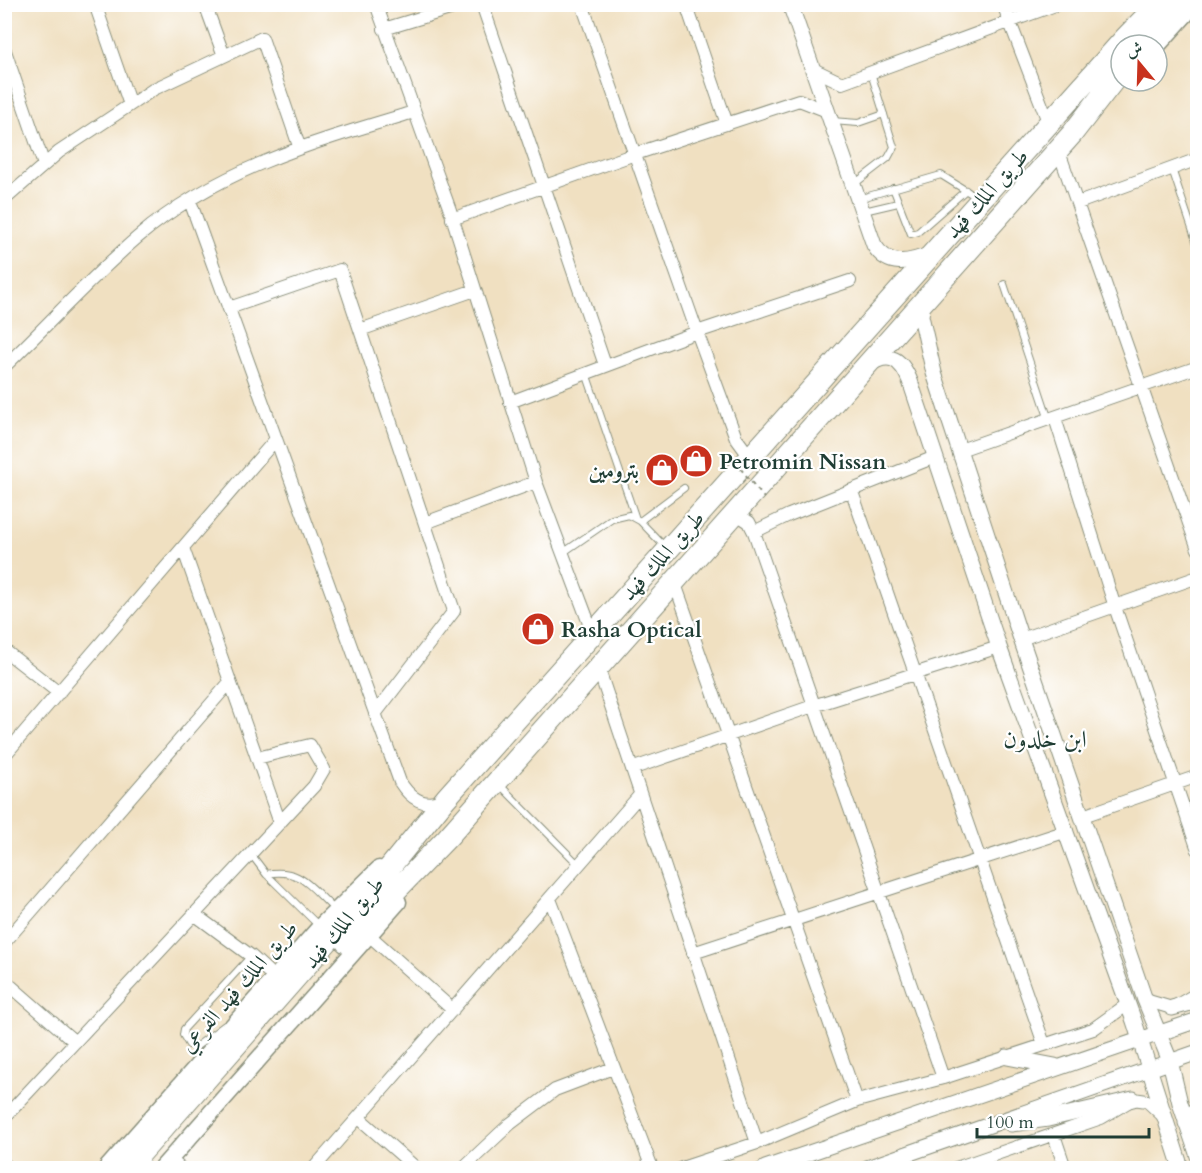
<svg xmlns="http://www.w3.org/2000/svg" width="1202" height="1173" viewBox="0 0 1202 1173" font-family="Cardo,Amiri,serif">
  <rect width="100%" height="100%" fill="#fff"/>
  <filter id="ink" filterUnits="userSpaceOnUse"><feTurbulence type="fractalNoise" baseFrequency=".0167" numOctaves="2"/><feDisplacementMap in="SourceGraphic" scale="12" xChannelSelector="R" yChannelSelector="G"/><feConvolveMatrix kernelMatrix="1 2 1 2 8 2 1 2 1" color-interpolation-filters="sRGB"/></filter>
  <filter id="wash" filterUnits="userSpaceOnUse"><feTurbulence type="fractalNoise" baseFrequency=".008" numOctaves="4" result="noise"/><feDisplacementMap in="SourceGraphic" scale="24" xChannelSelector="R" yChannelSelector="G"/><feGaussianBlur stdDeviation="1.35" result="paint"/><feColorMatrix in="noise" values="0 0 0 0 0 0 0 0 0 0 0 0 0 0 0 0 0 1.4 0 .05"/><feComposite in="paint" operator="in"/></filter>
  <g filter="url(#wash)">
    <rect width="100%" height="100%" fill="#f0e0c1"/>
  </g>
  <g filter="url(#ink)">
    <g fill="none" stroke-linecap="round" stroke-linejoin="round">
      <defs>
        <path id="service" d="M 832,121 L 858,123 L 884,114
          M 1172,169 L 1198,247
          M 853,185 L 888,158 L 894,147 L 871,73
          M 893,188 L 911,234 L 918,232 L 966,190
          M 858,199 L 941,175 L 978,198
          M 864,211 L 898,203
          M 1004,284 L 1049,420
          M 586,373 L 635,516
          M 640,521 L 684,488
          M 564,552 L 612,519 L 629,515 L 640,521 L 665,547
          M 499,784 L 579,865
          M 251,854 L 266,874 L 319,926
          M 266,874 C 301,867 311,888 335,910
          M 225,1025 L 197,1046 L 189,1045 L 183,1035 L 184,1029 L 251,956"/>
        <path id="minor" d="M 95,4 L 130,105
          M 205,4 L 224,56
          M 376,4 L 450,210 L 536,482 L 593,634
          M 482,4 L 605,365
          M 582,4 L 697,332 L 736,438 L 750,457
          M 686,4 L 727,124
          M 1003,4 L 1049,124
          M 384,29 L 466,4
          M 4,48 L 44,165
          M 813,69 L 842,83 L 1058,4
          M 1058,149 L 1198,549
          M 4,200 L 59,152 L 154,89 L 262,38 L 299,146
          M 190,201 L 400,782 C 410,798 425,809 443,799
          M 1078,203 L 1198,159
          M 452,219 L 635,154 L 799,100 L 827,111
          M 229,308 L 340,270 L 454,611 L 375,714
          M 360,330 L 475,290
          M 4,367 C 49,324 91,277 138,237 C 217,169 317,141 414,112
          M 510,402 L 697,332 L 850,281
          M 1055,418 L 1114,604 L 1198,850
          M 960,450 L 1198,367
          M 852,492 L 1044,1044
          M 735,513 L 749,522 L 754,532 L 943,1078
          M 425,523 L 536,482
          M 754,532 L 789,515 L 935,457
          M 183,548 L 280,823
          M 674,581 L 857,1101
          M 1021,639 L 1198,577
          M 4,650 L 59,693
          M 598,667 L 757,1143
          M 4,756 L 276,439
          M 634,768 L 813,706 L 999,647
          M 1083,816 L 1198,776
          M 550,899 L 652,1168
          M 194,914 L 251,956 L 275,978
          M 369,935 L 453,1010
          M 4,943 L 230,682
          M 693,953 L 1067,831
          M 4,980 L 75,1042
          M 1145,1000 L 1172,1008 L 1198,993
          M 4,1118 L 314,786 L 324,769 L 310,745 L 257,758
          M 359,1118 L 416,1168
          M 1054,1135 L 1065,1168
          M 170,1159 L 180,1168
          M 4,1164 L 9,1168
          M 314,1168 L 639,796
          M 463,1168 L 510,1124 L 555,1090 L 613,1068
          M 682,1168 L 757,1143 L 857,1101 L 943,1078 L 1093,1029 L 1128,1004
          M 956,1168 L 1101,1118 L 1133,1099 L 1147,1101 L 1163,1116"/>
        <path id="tertiary" d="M 790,4 L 874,245 C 888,268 909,263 931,254
          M 923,301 L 921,316 L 934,373 L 1021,639 L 1145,1000 L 1170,1061 L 1180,1103 L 1198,1156
          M 868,365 C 890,351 901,359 910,381 L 999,647 L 1134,1021 L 1181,1168
          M 1172,1008 L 1198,1001
          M 1007,1057 L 1055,1066
          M 1186,1123 L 1198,1107
          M 1011,1124 L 1048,1119 L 1133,1099
          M 765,1168 L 1198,1020
          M 867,1168 L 1198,1052"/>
        <path id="secondary" d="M 1157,46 L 1195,4
          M 107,1168 L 320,927 L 379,869
          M 162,1168 L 398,902"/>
        <path id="motorway" d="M 1144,45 L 1179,4
          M 346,942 L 447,838 L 1072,134 L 1121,71
          M 128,1168 L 351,915 L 446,798 L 1126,37 L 1158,4"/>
      </defs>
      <use href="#service" stroke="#888e7a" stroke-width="8"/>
      <use href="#minor" stroke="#888e7a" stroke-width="14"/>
      <use href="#tertiary" stroke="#888e7a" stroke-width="17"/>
      <use href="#secondary" stroke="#888e7a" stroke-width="19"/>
      <use href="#motorway" stroke="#888e7a" stroke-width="23"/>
      <use href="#service" stroke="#fff" stroke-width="6"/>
      <use href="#minor" stroke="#fff" stroke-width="12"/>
      <use href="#tertiary" stroke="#fff" stroke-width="15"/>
      <use href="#secondary" stroke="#fff" stroke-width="16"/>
      <use href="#motorway" stroke="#fff" stroke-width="21"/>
      <path stroke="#888e7a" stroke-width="2" stroke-dasharray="4.5 4.5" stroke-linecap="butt" d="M 729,454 L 764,498"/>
    </g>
  </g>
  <defs>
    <symbol id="shop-disc" viewBox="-11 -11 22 22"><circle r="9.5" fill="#c8321e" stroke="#fff"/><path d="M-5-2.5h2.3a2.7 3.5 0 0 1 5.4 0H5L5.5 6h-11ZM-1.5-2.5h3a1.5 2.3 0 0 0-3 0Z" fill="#fff"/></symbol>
  </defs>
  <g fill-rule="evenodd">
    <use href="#shop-disc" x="677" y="442" width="38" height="38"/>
    <use href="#shop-disc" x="643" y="451" width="38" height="38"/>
    <use href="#shop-disc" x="519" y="610" width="38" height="38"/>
  </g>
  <g text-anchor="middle" stroke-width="4.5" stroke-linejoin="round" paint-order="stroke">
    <g font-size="22" fill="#1f3d34" stroke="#fff">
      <text transform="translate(986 193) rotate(-48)" y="8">طريق الملك فهد</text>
      <text transform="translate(662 555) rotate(-48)" y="8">طريق الملك فهد</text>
      <text transform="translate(343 922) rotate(-50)" y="8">طريق الملك فهد</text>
      <text transform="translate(238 986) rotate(-49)" y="8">طريق الملك فهد الفرعي</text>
    </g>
    <g font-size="22" font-weight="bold" fill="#1f3d34" stroke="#fff" text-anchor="start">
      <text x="719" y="469">Petromin Nissan</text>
      <text x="639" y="478" text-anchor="end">بترومين</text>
      <text x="561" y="637">Rasha Optical</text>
    </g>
    <g font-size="24" fill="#1f3d34" stroke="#fff">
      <text x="1045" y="747">ابن خلدون</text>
    </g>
  </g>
  <rect width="1202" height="1173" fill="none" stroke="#fff" stroke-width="24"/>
  <g transform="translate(1139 63) rotate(341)"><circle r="28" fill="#ffffff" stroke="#a5b1ae" stroke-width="1.5"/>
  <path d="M0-4.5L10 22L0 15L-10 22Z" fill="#c8321e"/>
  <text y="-9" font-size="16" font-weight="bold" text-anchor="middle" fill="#1f3d34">ش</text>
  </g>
  <path d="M977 1128v9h172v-9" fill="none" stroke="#1f3d34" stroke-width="3"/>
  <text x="986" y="1128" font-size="18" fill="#1f3d34" stroke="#ffffff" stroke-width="4.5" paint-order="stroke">100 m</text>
</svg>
